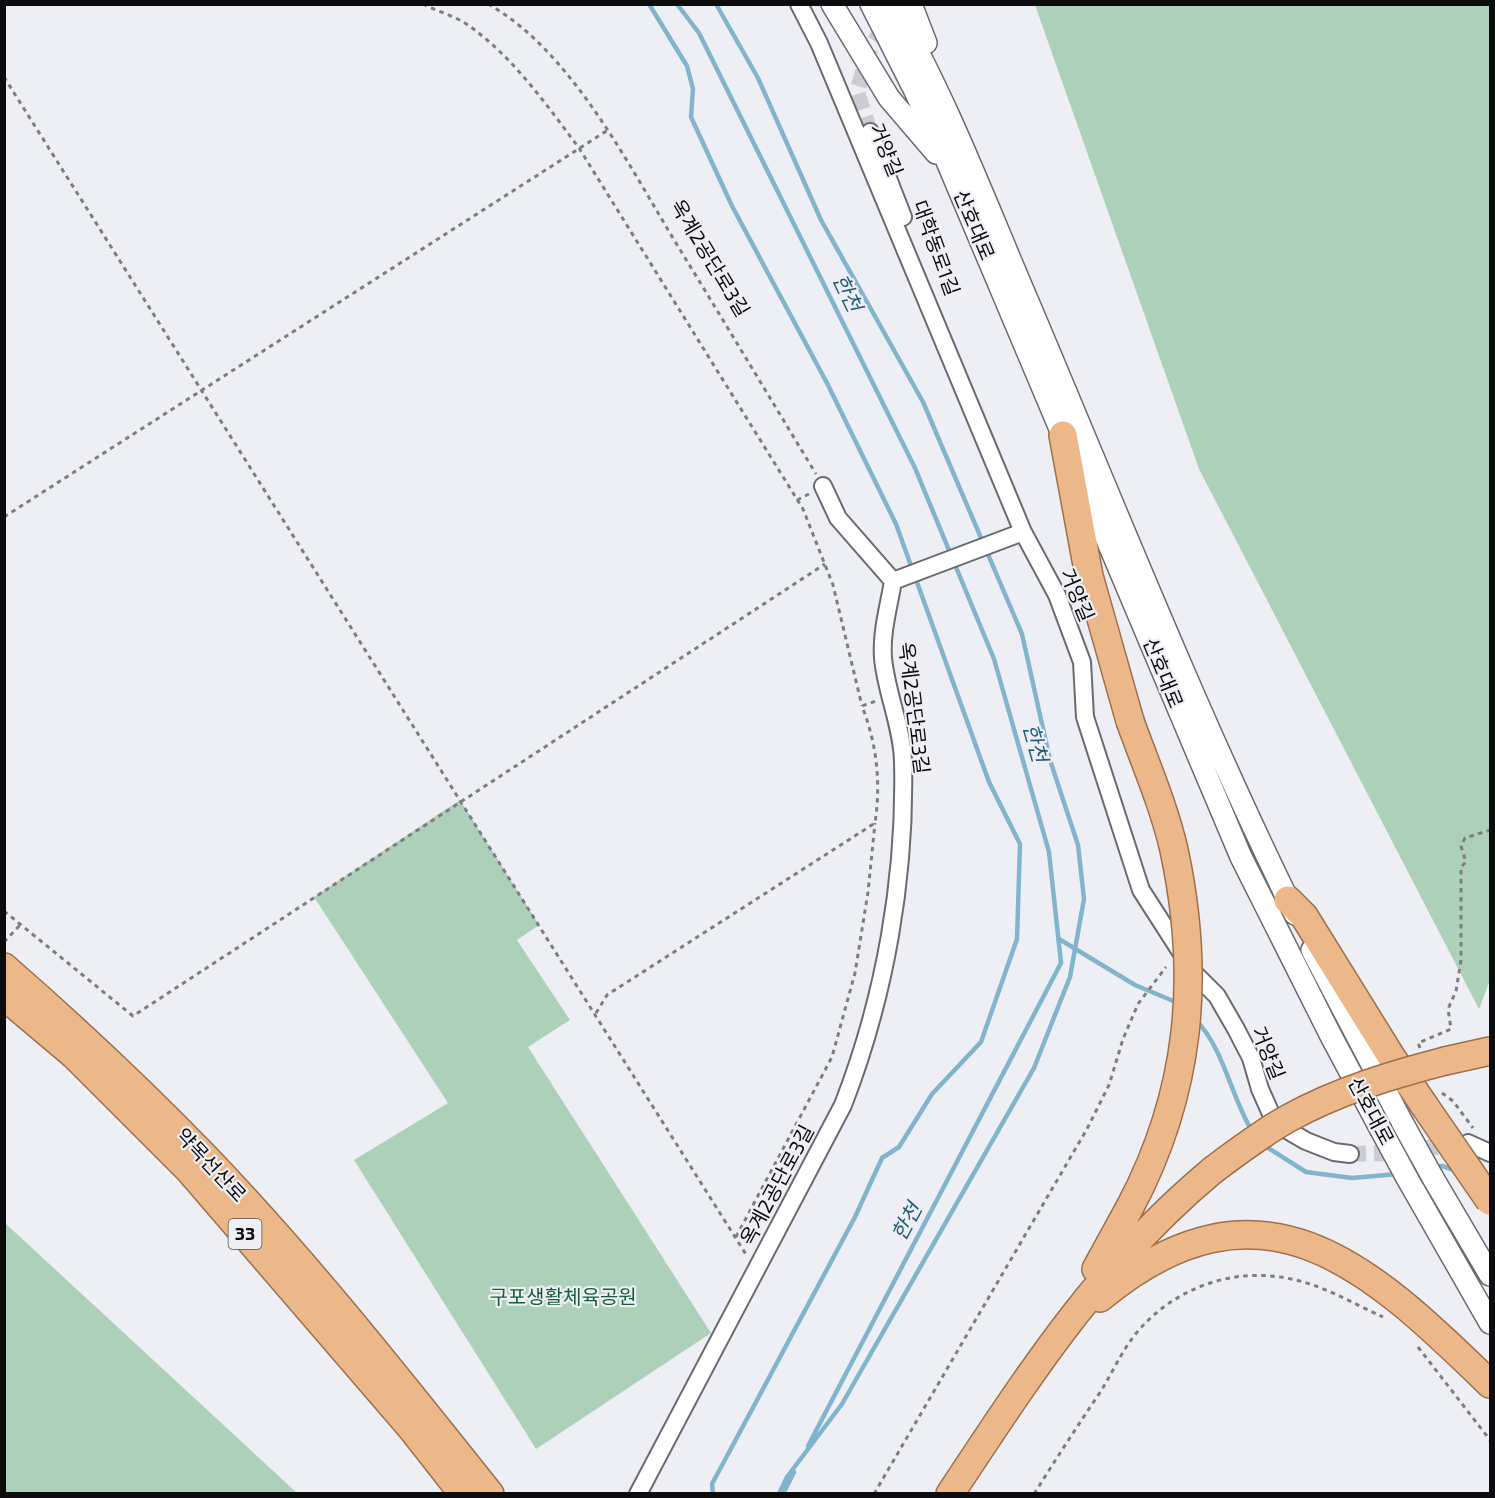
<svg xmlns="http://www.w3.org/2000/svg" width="1495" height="1498" viewBox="0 0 1495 1498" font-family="'Exo 2','Noto Sans KR',sans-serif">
  <rect width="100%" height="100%" fill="#eeeff5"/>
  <path fill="#add0b9" d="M 1035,5 L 1490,5 L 1490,980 L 1479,1009 L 1199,469 Z
    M 460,800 L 539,925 L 517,940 L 570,1020 L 528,1047 L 711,1333 L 536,1449 L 354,1160 L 448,1103 L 314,897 Z
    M 5,1223 L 297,1493 L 5,1493 Z"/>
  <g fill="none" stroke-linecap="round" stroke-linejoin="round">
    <path stroke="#82b4cd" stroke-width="4.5" d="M 649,4 L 687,66 L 693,89 L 691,117 L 732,206 L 827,383 L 896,524 L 989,782 L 1020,844 L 1017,939 L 981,1042 L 932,1094 L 899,1147 L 882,1158 L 855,1217 L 712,1484 L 713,1494
      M 677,4 L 699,33 L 915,468 L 994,659 L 1049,852 L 1061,963 L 808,1446
      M 716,4 L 758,78 L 821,220 L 923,402 L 1022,634 L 1050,760 L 1078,845 L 1084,899 L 1070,977 L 1034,1068 L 842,1404 L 787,1477 L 779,1494
      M 1059,939 L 1135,985 L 1178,1003
      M 1195,1019 C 1225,1050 1230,1095 1252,1131
      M 1262,1144 L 1306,1172 L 1352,1178 L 1398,1174
      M 1433,1168 L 1442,1166 L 1457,1171
      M 783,1494 L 794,1472"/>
    <path stroke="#cccdd2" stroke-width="16" stroke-dasharray="16 8" stroke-linecap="butt" d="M 870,132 L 857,92 L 870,49 L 889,19
      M 1350,1154 L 1389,1153 L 1458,1144"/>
    <defs>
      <path id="minor" d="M 799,4 L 819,43 L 1023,532 L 1057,595 L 1082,662 L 1085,717 L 1141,890 L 1195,974 L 1217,996 L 1236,1029 L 1251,1058 L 1260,1089 L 1275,1123 L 1306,1141 L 1334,1152 L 1350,1154
        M 870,132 L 903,217
        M 893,581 L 1023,532
        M 1468,1143 L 1490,1153
        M 638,1494 L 843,1105 C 885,997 906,877 903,761 C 902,726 886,692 883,658 C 881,632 889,606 893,581 L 838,518 L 823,486"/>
      <path id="tertiary" d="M 832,4 L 889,98 L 936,153
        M 871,4 L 914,89 L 943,152 L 1241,857 L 1331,1036 L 1380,1128
        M 892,4 C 947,99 986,204 1029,304 C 1115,507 1198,717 1295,914
        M 911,4 L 926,43
        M 1312,950 L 1402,1122
        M 1407,1178 L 1490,1323
        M 1433,1178 L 1490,1275"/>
      <path id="trunk" d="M 1063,435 L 1089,576 L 1130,721
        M 1288,900 L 1304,916 L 1392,1058 L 1424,1105
        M 4,967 C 74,1028 141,1091 205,1157 C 307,1263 398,1379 490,1494
        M 4,996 L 74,1055 L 189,1170 L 412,1429 L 463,1494
        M 1445,1061 L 1490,1051
        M 1096,1269 L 1130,1207
        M 1100,1298 C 1261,1165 1368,1265 1490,1384
        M 950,1494 C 1031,1372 1099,1265 1213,1170"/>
    </defs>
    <use href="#minor" stroke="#6a6b70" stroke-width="20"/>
    <use href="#tertiary" stroke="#6a6b70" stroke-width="24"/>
    <use href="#trunk" stroke="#9b704c" stroke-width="30"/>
    <path stroke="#7d7e82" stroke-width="3" stroke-dasharray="4.5 4.5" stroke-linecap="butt" d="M 423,4 C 436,11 452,15 465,23 C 511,54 546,104 579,148 L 803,509 L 833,585 L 862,706
      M 488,4 C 572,51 630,168 679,248 C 725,323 770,398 816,474
      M 4,77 L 747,1256
      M 797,500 L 809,494
      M 4,517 L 608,130
      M 4,911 L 133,1016 L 825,564
      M 4,942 L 21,924
      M 596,1013 L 607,995 L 875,823 C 881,782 877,745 862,706 L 876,701
      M 1420,1048 L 1418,1043 L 1451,1029 L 1448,1009 L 1456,991 L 1461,960 L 1461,867 L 1466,862 L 1461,846 L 1465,838 L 1490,830
      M 1442,1093 L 1453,1101 L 1473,1128
      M 736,1237 L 832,1057 L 855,973 L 868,892 L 875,823
      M 1418,1347 L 1490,1440
      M 874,1494 L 1087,1129 L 1109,1085 L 1123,1039 L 1138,1004 L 1166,967
      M 1034,1494 C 1056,1459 1078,1425 1101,1391 C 1112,1373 1121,1353 1134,1336 C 1171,1289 1232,1266 1291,1279 C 1323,1285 1354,1304 1383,1317"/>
    <use href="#minor" stroke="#fff" stroke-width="16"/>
    <use href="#tertiary" stroke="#fff" stroke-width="21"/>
    <use href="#trunk" stroke="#ecb88a" stroke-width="27"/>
    <defs>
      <path id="tertiary-bridge" d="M 1402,1122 L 1433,1178
        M 1380,1128 L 1407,1178"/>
      <path id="trunk-bridge" d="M 1424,1105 L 1490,1201
        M 1213,1170 C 1237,1152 1262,1133 1289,1118 C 1338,1091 1391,1075 1445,1061
        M 1130,1207 C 1191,1092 1201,976 1174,850 C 1164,806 1145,763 1130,721"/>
    </defs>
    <use href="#tertiary-bridge" stroke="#6a6b70" stroke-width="24" stroke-linecap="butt"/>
    <use href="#trunk-bridge" stroke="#9b704c" stroke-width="30" stroke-linecap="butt"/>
    <use href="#tertiary-bridge" stroke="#fff" stroke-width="21"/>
    <use href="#trunk-bridge" stroke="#ecb88a" stroke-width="27"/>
  </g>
  <g text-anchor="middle" stroke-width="4.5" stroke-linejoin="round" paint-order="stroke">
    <rect fill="#eeeff5" stroke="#505053" stroke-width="1.5" x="228.5" y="1219" width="33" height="30" rx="4.5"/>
    <g font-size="18" font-weight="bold" fill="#0c0c0e">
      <text x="245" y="1240">33</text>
    </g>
    <g font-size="20" fill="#0c0c0e" stroke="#eeeff5">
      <text transform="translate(886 150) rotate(68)" y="7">거양길</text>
      <text transform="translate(974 225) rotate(67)" y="7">산호대로</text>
      <text transform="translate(936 248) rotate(70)" y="7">대학동로1길</text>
      <text transform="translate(710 258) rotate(59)" y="7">옥계2공단로3길</text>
      <text transform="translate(1077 595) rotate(67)" y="7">거양길</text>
      <text transform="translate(1163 673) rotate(68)" y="7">산호대로</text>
      <text transform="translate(914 708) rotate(83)" y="7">옥계2공단로3길</text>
      <text transform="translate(1268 1053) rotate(68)" y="7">거양길</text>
      <text transform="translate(1371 1111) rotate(62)" y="7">산호대로</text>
      <text transform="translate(211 1165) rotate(47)" y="7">약목선산로</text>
      <text transform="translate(777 1185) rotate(-62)" y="7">옥계2공단로3길</text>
    </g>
    <g font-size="20" fill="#145e39" stroke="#eeeff5">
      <text x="563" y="1304">구포생활체육공원</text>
    </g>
    <g font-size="21" font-style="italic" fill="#1f5d77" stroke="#eeeff5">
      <text transform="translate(847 293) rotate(64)" y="7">한천</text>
      <text transform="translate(1035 743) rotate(74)" y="7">한천</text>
      <text transform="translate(907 1222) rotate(-62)" y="7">한천</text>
    </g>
  </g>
  <rect width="1495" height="1498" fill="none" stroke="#0c0c0e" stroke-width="12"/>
</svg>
